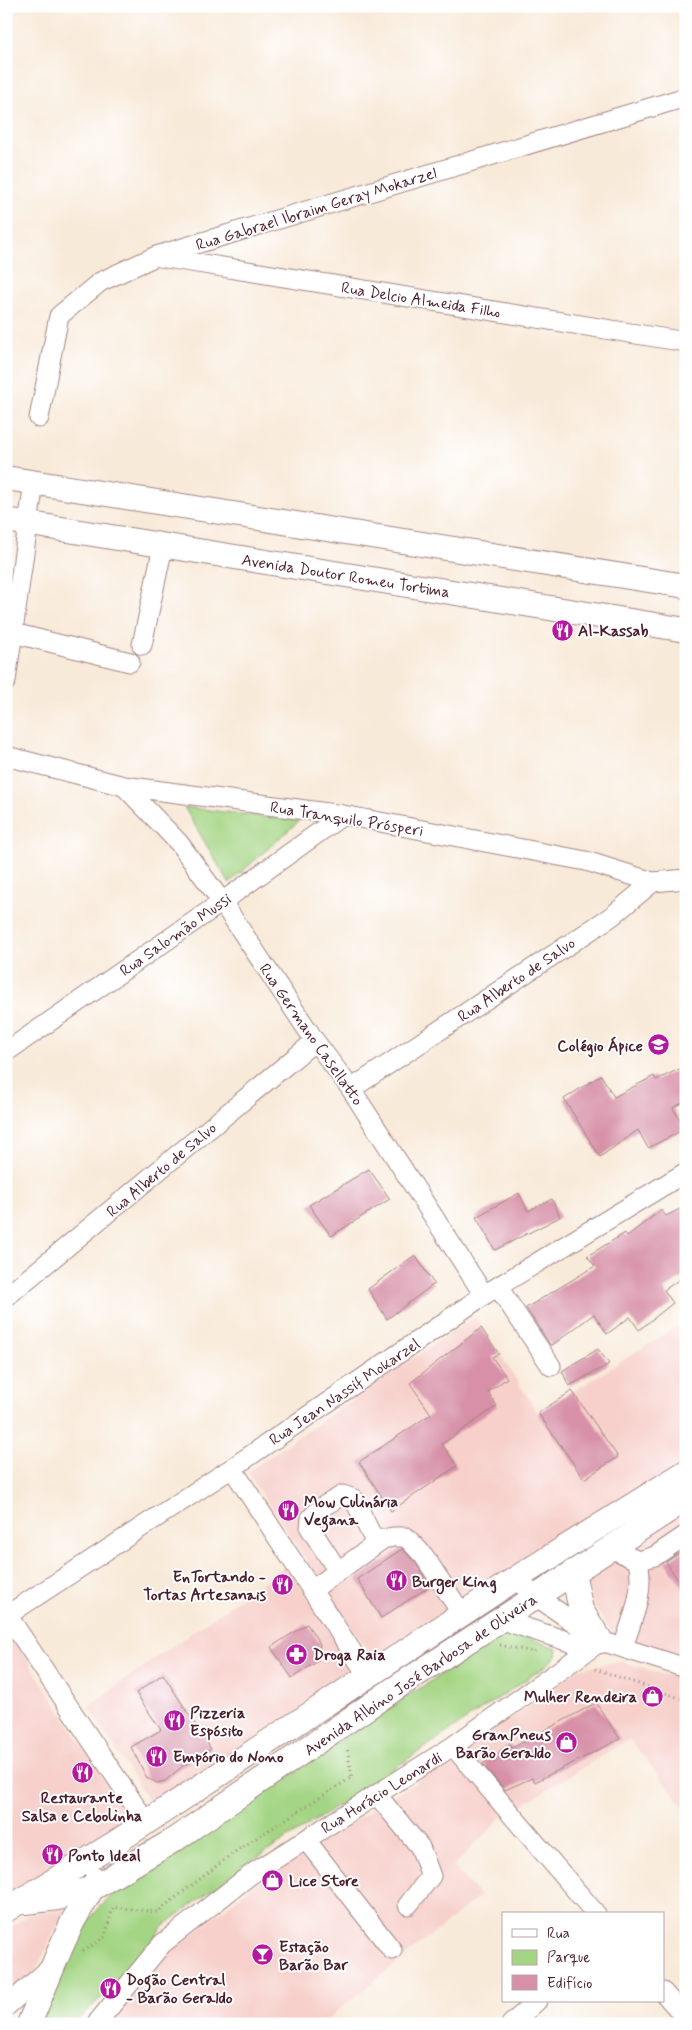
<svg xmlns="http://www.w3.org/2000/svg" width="692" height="2030" viewBox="0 0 692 2030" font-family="Mynerve,sans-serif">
  <rect width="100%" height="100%" fill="#fff"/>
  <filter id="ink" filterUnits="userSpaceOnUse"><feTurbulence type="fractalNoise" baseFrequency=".02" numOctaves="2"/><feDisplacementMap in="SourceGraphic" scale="10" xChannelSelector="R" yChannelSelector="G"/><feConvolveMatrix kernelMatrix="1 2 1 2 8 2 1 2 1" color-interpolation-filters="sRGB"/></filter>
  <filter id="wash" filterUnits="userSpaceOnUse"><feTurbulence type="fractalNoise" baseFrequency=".0096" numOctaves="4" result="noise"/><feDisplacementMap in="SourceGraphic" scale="20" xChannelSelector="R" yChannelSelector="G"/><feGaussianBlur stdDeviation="1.12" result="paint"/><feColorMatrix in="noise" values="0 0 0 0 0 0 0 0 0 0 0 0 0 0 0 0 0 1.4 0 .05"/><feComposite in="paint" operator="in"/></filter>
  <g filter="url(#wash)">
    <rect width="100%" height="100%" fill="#f8ead9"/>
    <path fill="#f7d0cb" d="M 475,1316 L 538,1413 L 686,1321 L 686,1473 L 375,1661 L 247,1472 Z
      M 686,1508 L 686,1658 L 676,1657 L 614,1635 L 594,1607 L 585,1577 Z
      M 286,1566 L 360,1672 L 153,1808 L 88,1706 Z
      M 6,1627 L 131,1820 L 6,1901 Z
      M 620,1661 L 686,1681 L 686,1809 L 629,1739 L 501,1818 L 453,1866 L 480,1896 L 321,2024 L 108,2024 L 171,1952 L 255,1884 L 471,1747 L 579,1669 Z
      M 65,1909 L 34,1974 L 6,1996 L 6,1930 L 32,1913 Z"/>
    <path fill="#a4d584" stroke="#777a58" d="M 184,807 L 299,821 L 229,883 Z
      M 506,1631 L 557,1648 L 556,1656 L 546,1666 L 347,1800 L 237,1871 L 162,1927 L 131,1970 L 73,2024 L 38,2024 L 84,1925 L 115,1891 Z"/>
    <g id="blocks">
      <path fill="#d790a7" d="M 686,1066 L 686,1101 L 673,1108 L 685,1129 L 648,1148 L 638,1130 L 600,1157 L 564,1099 L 601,1075 L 614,1097 L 654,1076 L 656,1080 Z
        M 369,1169 L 390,1199 L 331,1236 L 309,1205 Z
        M 519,1193 L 528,1211 L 552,1199 L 560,1217 L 495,1250 L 476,1217 Z
        M 686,1206 L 686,1275 L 664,1290 L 673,1303 L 639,1330 L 630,1317 L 607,1334 L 594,1314 L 551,1346 L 526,1308 L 595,1266 L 587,1256 L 625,1233 L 627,1236 L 661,1210 L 666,1216 Z
        M 415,1255 L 434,1284 L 387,1319 L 368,1289 Z
        M 481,1328 L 499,1354 L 492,1357 L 507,1378 L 488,1392 L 497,1406 L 442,1444 L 457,1466 L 391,1511 L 359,1462 L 431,1414 L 410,1383 Z
        M 598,1349 L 609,1364 L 569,1386 L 562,1371 Z
        M 572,1391 L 618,1457 L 584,1479 L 538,1413 Z
        M 402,1549 L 415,1563 L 430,1586 L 381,1618 L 357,1579 Z
        M 686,1549 L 686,1592 L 666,1562 Z
        M 307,1624 L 320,1644 L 318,1661 L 292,1678 L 271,1647 Z
        M 163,1674 L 211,1749 L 184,1765 L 165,1781 L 157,1783 L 147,1778 L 131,1747 L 161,1730 L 136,1693 Z
        M 596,1703 L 620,1739 L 535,1782 L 532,1778 L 505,1790 L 483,1764 L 510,1744 L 512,1748 Z"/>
    </g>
  </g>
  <g filter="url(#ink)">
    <use href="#blocks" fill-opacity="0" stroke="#a18482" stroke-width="1"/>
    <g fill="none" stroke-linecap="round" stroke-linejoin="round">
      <defs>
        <path id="minor" d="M 160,257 L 686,342
          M 39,418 L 59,316 L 100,282 L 156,256 L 686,97
          M 13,633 L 130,662
          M 142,645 L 163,546
          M 6,681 L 34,482
          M 6,756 L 124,786 L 343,815 L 586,861 L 653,882 L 686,879
          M 124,786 L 179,843 L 222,902 L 315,1041 L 351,1089 L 484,1295
          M 6,1052 L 222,902 L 343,815
          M 351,1089 L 612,916 L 653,882
          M 498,1287 L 551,1366
          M 6,1297 L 315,1041
          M 232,1468 L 368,1676
          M 611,1548 L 638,1561 L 655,1556 L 686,1535
          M 338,1571 L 310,1528 L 311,1518 L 322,1507 L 343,1495 L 354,1499 L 376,1544
          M 515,1579 L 537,1597 L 601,1641 L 686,1668
          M 312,1590 L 383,1539 L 393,1537 L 406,1537 L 424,1556 L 462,1614
          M 6,1613 L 146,1822
          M 6,1616 L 232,1468 L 484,1295 L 686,1172
          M 502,1620 L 576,1644 L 600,1641
          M 623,1647 C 633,1617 645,1592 638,1561
          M 453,1746 L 596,1914
          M 377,1795 L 420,1847 L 431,1876 L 408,1905
          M 306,1840 L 392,1950
          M 663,1992 L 686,2018
          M 6,2007 L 52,1966
          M 96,2024 L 162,1944 L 250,1875 L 453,1746 L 601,1641
          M 511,2024 L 537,2001"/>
        <path id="major" d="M 6,478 L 686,586
          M 6,520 L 686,630
          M 573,1572 L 581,1610 L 601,1641
          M 25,1902 L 58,1898 L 93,1888 L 174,1840 L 394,1689 L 686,1499
          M 6,1910 L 115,1843 L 515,1579 L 686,1472
          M 29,2024 L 61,1947 L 73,1921 L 97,1880"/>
      </defs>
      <use href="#minor" stroke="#a18482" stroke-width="21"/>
      <use href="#major" stroke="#a18482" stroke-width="26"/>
      <path stroke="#a18482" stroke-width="3" stroke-dasharray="1 4" stroke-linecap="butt" d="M 500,1645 L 538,1653
        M 595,1669 L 686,1700
        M 83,1951 L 105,1937 L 113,1907 L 157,1912 L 236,1851 L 352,1777 L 347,1747"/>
      <use href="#minor" stroke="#fff" stroke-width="19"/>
      <use href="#major" stroke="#fff" stroke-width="24"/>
    </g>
  </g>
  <defs>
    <symbol id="restaurant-disc" viewBox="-11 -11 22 22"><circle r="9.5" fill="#b5179e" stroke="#fff"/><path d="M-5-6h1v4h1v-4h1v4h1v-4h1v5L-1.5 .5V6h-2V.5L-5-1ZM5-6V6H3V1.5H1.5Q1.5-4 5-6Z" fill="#fff"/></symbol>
    <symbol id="school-disc" viewBox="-11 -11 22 22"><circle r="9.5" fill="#b5179e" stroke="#fff"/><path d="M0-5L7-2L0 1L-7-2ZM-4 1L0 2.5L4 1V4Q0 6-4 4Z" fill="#fff"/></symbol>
    <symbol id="pharmacy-disc" viewBox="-11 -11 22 22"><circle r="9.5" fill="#b5179e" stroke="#fff"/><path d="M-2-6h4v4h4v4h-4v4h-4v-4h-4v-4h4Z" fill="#fff"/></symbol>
    <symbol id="shop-disc" viewBox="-11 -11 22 22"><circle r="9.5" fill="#b5179e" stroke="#fff"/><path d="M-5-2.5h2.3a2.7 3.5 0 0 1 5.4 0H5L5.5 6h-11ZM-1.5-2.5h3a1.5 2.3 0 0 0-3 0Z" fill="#fff"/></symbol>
    <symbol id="bar-disc" viewBox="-11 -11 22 22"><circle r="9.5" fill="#b5179e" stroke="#fff"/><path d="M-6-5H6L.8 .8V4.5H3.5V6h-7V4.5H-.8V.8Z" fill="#fff"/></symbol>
  </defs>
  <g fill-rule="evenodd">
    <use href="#restaurant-disc" x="550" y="618" width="25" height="25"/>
    <use href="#school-disc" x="646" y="1032" width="25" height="25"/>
    <use href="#restaurant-disc" x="276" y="1498" width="25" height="25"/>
    <use href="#restaurant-disc" x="384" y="1568" width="25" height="25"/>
    <use href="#restaurant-disc" x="270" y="1572" width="25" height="25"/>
    <use href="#pharmacy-disc" x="284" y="1642" width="25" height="25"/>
    <use href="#shop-disc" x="640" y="1684" width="25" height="25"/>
    <use href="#restaurant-disc" x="162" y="1708" width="25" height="25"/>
    <use href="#shop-disc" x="554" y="1730" width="25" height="25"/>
    <use href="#restaurant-disc" x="144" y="1744" width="25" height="25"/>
    <use href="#restaurant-disc" x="70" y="1760" width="25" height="25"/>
    <use href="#restaurant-disc" x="40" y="1842" width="25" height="25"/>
    <use href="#shop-disc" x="260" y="1868" width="25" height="25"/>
    <use href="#bar-disc" x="250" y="1942" width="25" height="25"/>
    <use href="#restaurant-disc" x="98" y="1976" width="25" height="25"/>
  </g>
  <g text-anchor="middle" stroke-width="4" stroke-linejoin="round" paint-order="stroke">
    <g font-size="16" fill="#4a1f2b" stroke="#fff">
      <text transform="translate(316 208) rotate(-17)" y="6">Rua Gabrael Ibraim Geray Mokarzel</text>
      <text transform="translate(421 299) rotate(9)" y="6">Rua Delcio Almeida Filho</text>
      <text transform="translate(346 575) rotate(9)" y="6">Avenida Doutor Romeu Tortima</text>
      <text transform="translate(347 818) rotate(9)" y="6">Rua Tranquilo Prósperi</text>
      <text transform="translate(175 934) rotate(-35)" y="6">Rua Salomão Mussi</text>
      <text transform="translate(516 979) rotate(-34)" y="6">Rua Alberto de Salvo</text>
      <text transform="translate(312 1034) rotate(55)" y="6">Rua Germano Casellatto</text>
      <text transform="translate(161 1169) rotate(-40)" y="6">Rua Alberto de Salvo</text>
      <text transform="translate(344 1391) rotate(-34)" y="6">Rua Jean Nassif Mokarzel</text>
      <text transform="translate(420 1674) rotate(-34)" y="6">Avenida Albino José Barbosa de Oliveira</text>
      <text transform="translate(381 1792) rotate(-32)" y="6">Rua Horácio Leonardi</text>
    </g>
    <g font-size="16" font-weight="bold" fill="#4a1f2b" stroke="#fff" text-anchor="start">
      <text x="578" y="636">Al-Kassab</text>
      <text x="643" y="1051" text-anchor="end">Colégio Ápice</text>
      <text x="304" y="1507">Mow Culinária<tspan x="304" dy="18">Vegana</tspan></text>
      <text x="266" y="1582" text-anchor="end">EnTortando -<tspan x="266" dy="18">Tortas Artesanais</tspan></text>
      <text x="412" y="1587">Burger King</text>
      <text x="313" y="1660">Droga Raia</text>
      <text x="637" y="1702" text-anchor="end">Mulher Rendeira</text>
      <text x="190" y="1718">Pizzeria<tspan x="190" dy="18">Espósito</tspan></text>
      <text x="551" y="1740" text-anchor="end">GranPneus<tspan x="551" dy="18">Barão Geraldo</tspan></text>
      <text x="173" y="1762">Empório do Nono</text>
      <text x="82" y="1803" text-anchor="middle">Restaurante<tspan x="82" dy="18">Salsa e Cebolinha</tspan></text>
      <text x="68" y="1861">Ponto Ideal</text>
      <text x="289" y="1886">Lice Store</text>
      <text x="279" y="1952">Estação<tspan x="279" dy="18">Barão Bar</tspan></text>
      <text x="126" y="1985">Dogão Central<tspan x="126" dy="18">- Barão Geraldo</tspan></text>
    </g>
  </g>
  <rect width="692" height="2030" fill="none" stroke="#fff" stroke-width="25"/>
  <rect x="502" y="1912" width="162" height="90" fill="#ffffff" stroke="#b7a5aa"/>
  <rect x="512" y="1929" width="25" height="8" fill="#ffffff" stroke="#b7a5aa"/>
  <text x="547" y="1938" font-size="15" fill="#4a1f2b">Rua</text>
  <rect x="512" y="1950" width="25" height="15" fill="#a4d584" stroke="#b7a5aa"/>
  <text x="547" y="1962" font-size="15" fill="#4a1f2b">Parque</text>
  <rect x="512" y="1975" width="25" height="15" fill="#d790a7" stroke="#b7a5aa"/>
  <text x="547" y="1988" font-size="15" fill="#4a1f2b">Edifício</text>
</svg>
